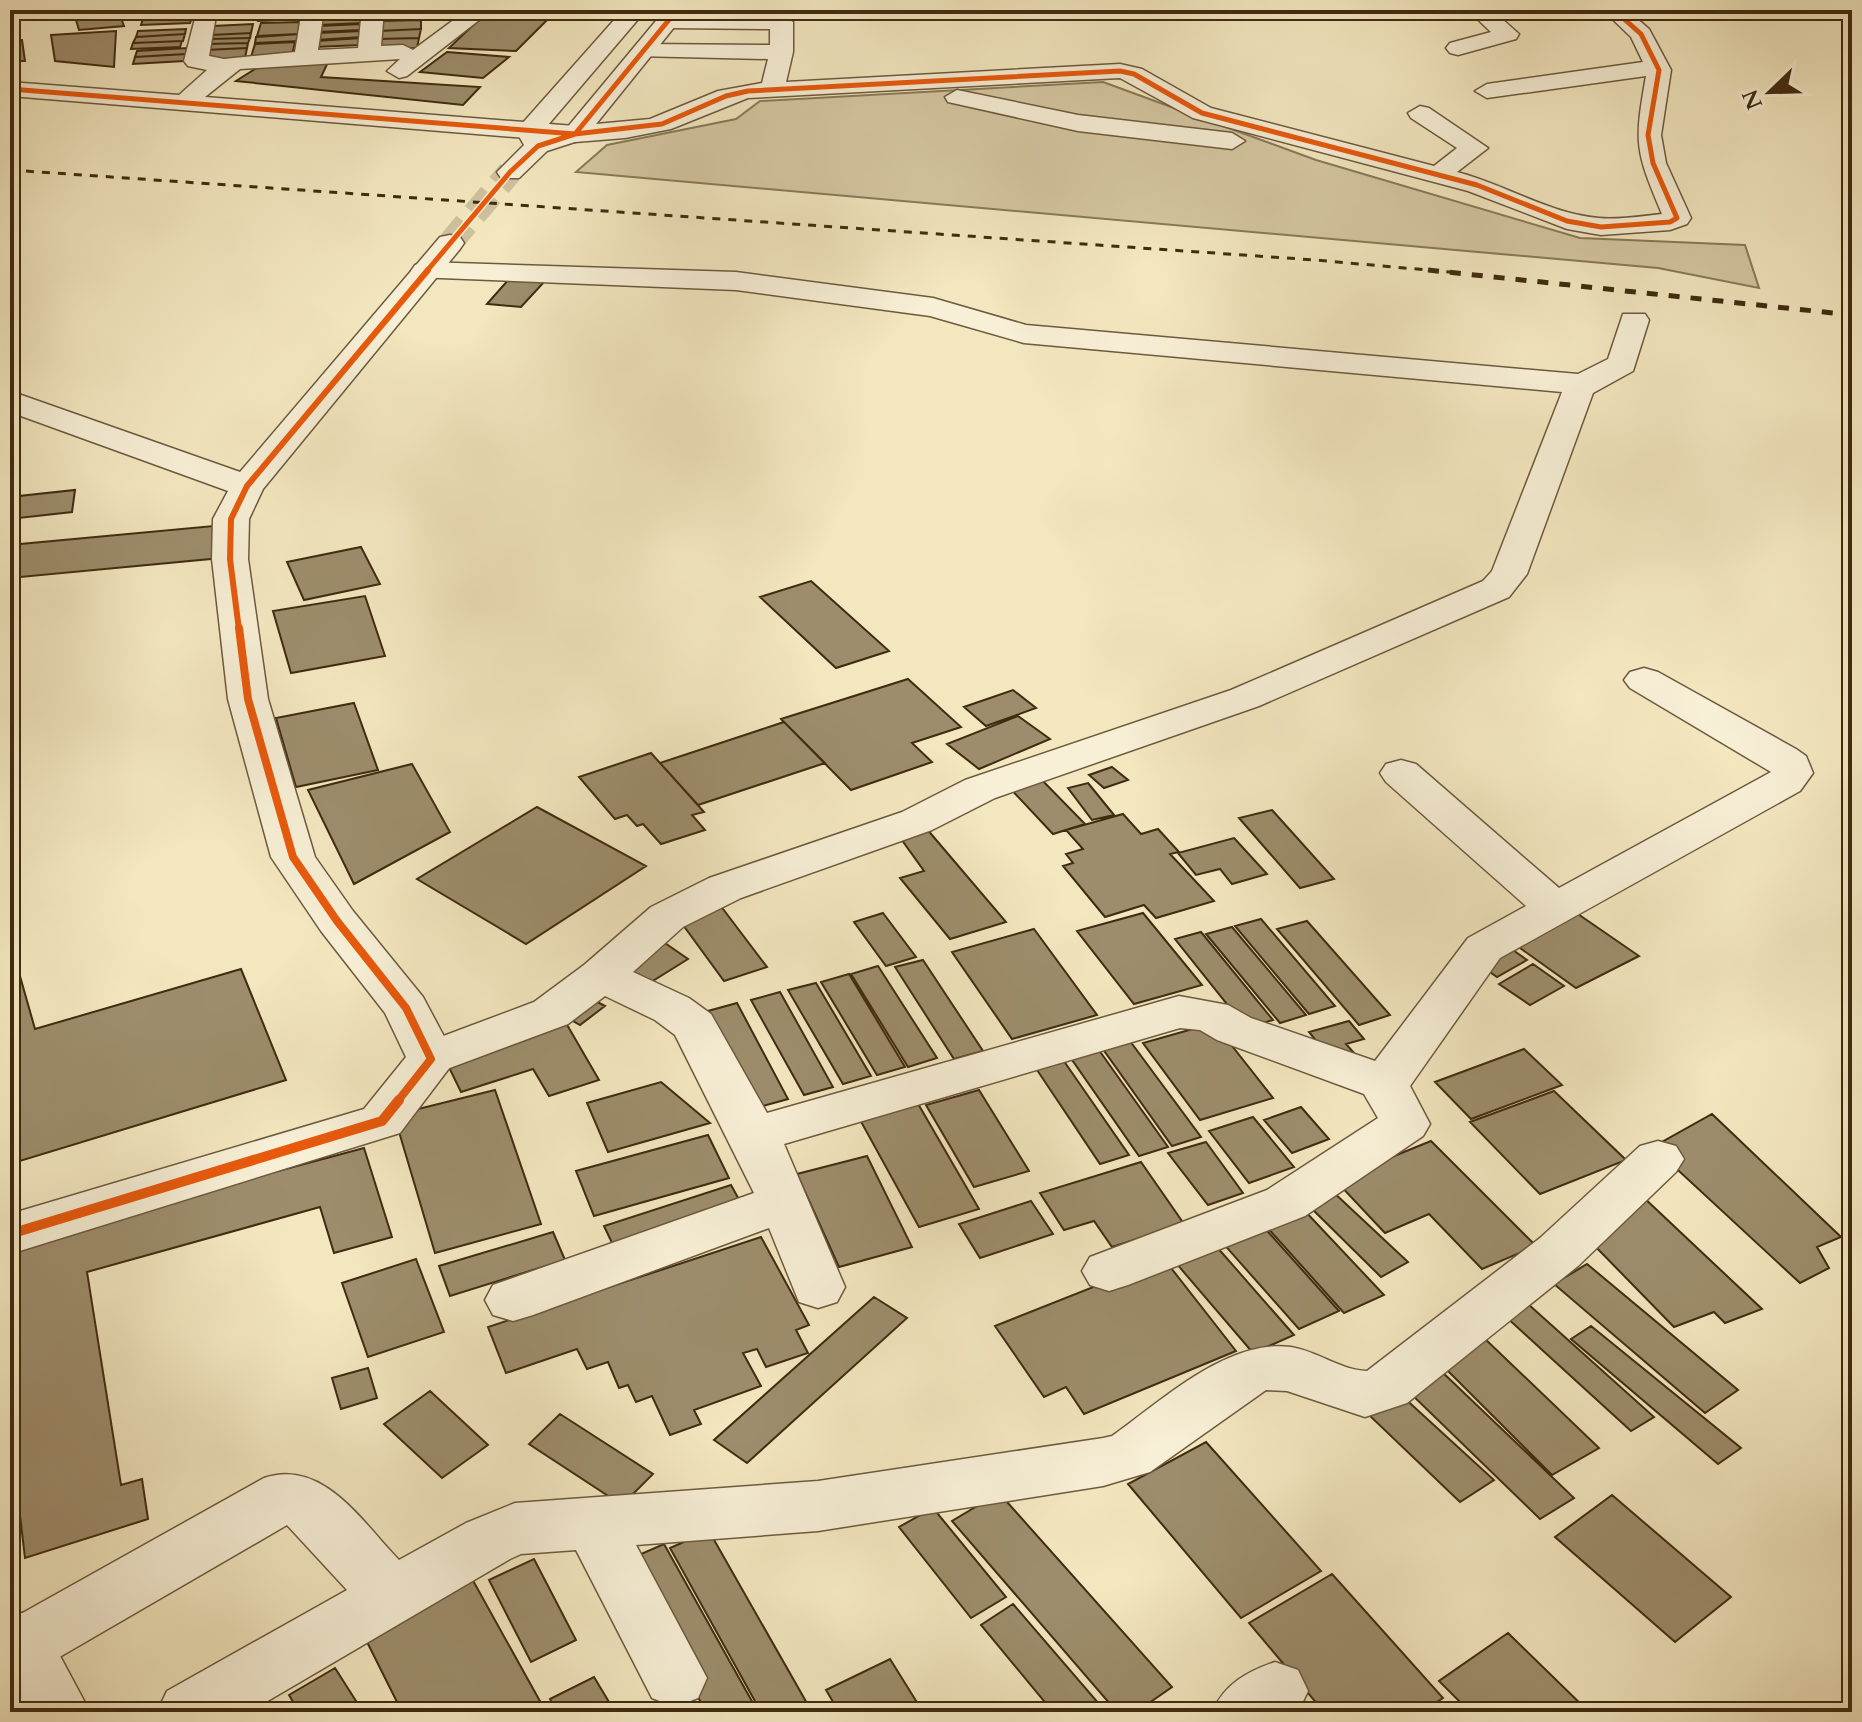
<svg xmlns="http://www.w3.org/2000/svg" width="1862" height="1722" viewBox="0 0 1862 1722" font-family="Cardo,serif">
  <rect width="100%" height="100%" fill="#f3e7c0"/>
  <filter id="stains"><feTurbulence type="fractalNoise" baseFrequency=".0025" numOctaves="4"/><feColorMatrix values="0 0 0 0 .2 0 0 0 0 .09 0 0 0 0 .02 0 0 0 .5 -.17"/></filter>
  <radialGradient id="worn" r=".72"><stop offset=".6" stop-color="#630" stop-opacity="0"/><stop offset="1" stop-color="#630" stop-opacity=".3"/></radialGradient>
  <path fill="#d5c7a2" stroke="#8a7959" stroke-width="2" d="M 1103,82 L 1316,160 L 1580,238 L 1745,245 L 1759,288 L 1658,268 L 576,172 L 607,145 L 736,119 L 760,101 Z"/>
  <path fill="#9d8d6c" stroke="#402b10" stroke-width="2" d="M 73,10 L 118,10 L 124,26 L 79,30 Z
    M 299,10 L 298,19 L 258,21 L 260,12 Z
    M 365,10 L 365,15 L 321,17 L 321,11 Z
    M 385,10 L 423,10 L 421,20 L 381,21 Z
    M 489,10 L 504,10 L 554,13 L 516,51 L 449,48 Z
    M 363,16 L 363,23 L 318,25 L 319,19 Z
    M 192,17 L 190,23 L 141,25 L 143,19 Z
    M 421,20 L 421,29 L 379,31 L 381,21 Z
    M 301,22 L 298,34 L 257,36 L 261,23 Z
    M 253,24 L 251,33 L 211,35 L 213,26 Z
    M 362,24 L 362,30 L 317,32 L 318,26 Z
    M 186,29 L 185,34 L 136,37 L 138,31 Z
    M 421,29 L 419,38 L 378,39 L 379,31 Z
    M 116,31 L 114,67 L 55,61 L 51,35 Z
    M 362,31 L 362,37 L 316,40 L 317,33 Z
    M 251,33 L 250,38 L 210,39 L 211,35 Z
    M 185,34 L 183,41 L 133,43 L 136,37 Z
    M 300,34 L 300,41 L 255,43 L 256,37 Z
    M 250,38 L 248,43 L 208,44 L 210,39 Z
    M 361,38 L 361,45 L 315,47 L 316,41 Z
    M 419,38 L 417,48 L 376,50 L 378,39 Z
    M 22,40 L 25,61 L 10,61 L 10,41 Z
    M 182,41 L 180,47 L 131,49 L 133,43 Z
    M 295,42 L 292,55 L 251,57 L 255,44 Z
    M 248,43 L 247,48 L 206,50 L 208,44 Z
    M 187,48 L 186,54 L 135,57 L 137,51 Z
    M 247,48 L 245,58 L 203,60 L 206,50 Z
    M 447,52 L 509,57 L 483,78 L 420,72 Z
    M 186,54 L 184,61 L 133,64 L 135,57 Z
    M 329,60 L 321,77 L 480,87 L 463,105 L 236,81 L 263,64 Z
    M 509,279 L 544,282 L 521,307 L 487,304 Z
    M 75,490 L 72,512 L 10,519 L 10,497 Z
    M 224,525 L 221,558 L 10,578 L 10,545 Z
    M 361,547 L 380,584 L 304,600 L 287,562 Z
    M 811,581 L 889,651 L 836,668 L 760,597 Z
    M 365,596 L 385,656 L 291,673 L 273,611 Z
    M 908,679 L 961,727 L 912,743 L 932,762 L 851,790 L 781,719 Z
    M 1013,690 L 1036,708 L 986,726 L 964,707 Z
    M 354,703 L 378,770 L 296,787 L 276,718 Z
    M 1018,716 L 1050,739 L 979,769 L 947,744 Z
    M 784,722 L 825,763 L 698,805 L 660,763 Z
    M 651,753 L 704,812 L 692,815 L 705,830 L 661,844 L 643,824 L 637,826 L 627,815 L 615,819 L 579,777 Z
    M 412,764 L 450,832 L 354,884 L 308,790 Z
    M 1112,767 L 1128,780 L 1104,788 L 1089,775 Z
    M 1038,776 L 1085,824 L 1053,834 L 1007,785 Z
    M 1088,783 L 1114,815 L 1092,820 L 1068,788 Z
    M 537,807 L 646,866 L 526,944 L 417,879 Z
    M 1272,810 L 1334,879 L 1300,888 L 1239,818 Z
    M 1123,814 L 1141,834 L 1158,829 L 1179,852 L 1170,854 L 1214,901 L 1156,918 L 1144,905 L 1105,917 L 1063,866 L 1073,863 L 1066,854 L 1083,849 L 1066,830 Z
    M 926,828 L 1006,922 L 950,939 L 900,878 L 924,871 L 899,836 Z
    M 1234,838 L 1267,874 L 1232,884 L 1220,869 L 1196,875 L 1178,853 Z
    M 720,905 L 767,967 L 724,981 L 678,918 Z
    M 1575,912 L 1639,956 L 1576,988 L 1513,943 Z
    M 883,913 L 916,957 L 886,966 L 854,922 Z
    M 1143,913 L 1202,985 L 1134,1004 L 1077,931 Z
    M 1261,919 L 1335,1006 L 1309,1014 L 1235,926 Z
    M 1307,921 L 1390,1015 L 1359,1025 L 1277,929 Z
    M 1232,927 L 1306,1015 L 1280,1023 L 1206,934 Z
    M 1034,929 L 1097,1015 L 1012,1039 L 952,952 Z
    M 1201,932 L 1273,1020 L 1246,1028 L 1175,939 Z
    M 10,941 L 35,1029 L 241,969 L 286,1080 L 10,1164 Z
    M 662,941 L 688,959 L 643,987 L 616,969 Z
    M 1510,948 L 1527,960 L 1497,977 L 1480,965 Z
    M 923,960 L 983,1051 L 954,1059 L 895,967 Z
    M 1533,964 L 1564,986 L 1530,1005 L 1499,984 Z
    M 878,966 L 937,1058 L 908,1067 L 851,974 Z
    M 849,974 L 905,1067 L 877,1075 L 821,982 Z
    M 816,983 L 871,1076 L 843,1084 L 788,990 Z
    M 780,992 L 833,1087 L 804,1095 L 751,1000 Z
    M 584,995 L 605,1006 L 580,1025 L 559,1013 Z
    M 737,1003 L 788,1099 L 759,1107 L 708,1011 Z
    M 1349,1021 L 1364,1039 L 1346,1044 L 1354,1053 L 1331,1059 L 1309,1032 Z
    M 566,1023 L 599,1080 L 549,1096 L 533,1069 L 461,1092 L 446,1061 Z
    M 1214,1023 L 1273,1098 L 1200,1120 L 1143,1043 Z
    M 1127,1037 L 1201,1137 L 1172,1146 L 1100,1045 Z
    M 1096,1046 L 1168,1147 L 1139,1156 L 1068,1054 Z
    M 1524,1049 L 1562,1085 L 1471,1119 L 1435,1082 Z
    M 1059,1054 L 1129,1155 L 1100,1164 L 1031,1061 Z
    M 661,1082 L 710,1123 L 608,1152 L 587,1103 Z
    M 495,1090 L 541,1224 L 435,1253 L 394,1115 Z
    M 979,1090 L 1029,1171 L 974,1187 L 926,1105 Z
    M 1554,1091 L 1626,1160 L 1540,1194 L 1470,1122 Z
    M 917,1102 L 979,1209 L 919,1227 L 859,1118 Z
    M 1301,1107 L 1329,1139 L 1292,1153 L 1264,1120 Z
    M 1712,1114 L 1841,1237 L 1817,1247 L 1829,1268 L 1800,1283 L 1653,1147 Z
    M 1253,1117 L 1294,1167 L 1249,1183 L 1209,1131 Z
    M 708,1135 L 729,1178 L 594,1216 L 576,1171 Z
    M 1431,1141 L 1536,1246 L 1482,1269 L 1429,1214 L 1385,1233 L 1335,1180 Z
    M 1206,1142 L 1243,1193 L 1208,1205 L 1168,1153 Z
    M 364,1148 L 392,1237 L 334,1253 L 320,1207 L 87,1272 L 121,1485 L 142,1479 L 148,1519 L 25,1558 L 10,1430 L 10,1243 Z
    M 867,1156 L 912,1247 L 839,1267 L 797,1174 Z
    M 1141,1162 L 1184,1224 L 1112,1247 L 1094,1221 L 1064,1230 L 1040,1193 Z
    M 731,1185 L 742,1205 L 614,1247 L 604,1226 Z
    M 1331,1190 L 1408,1262 L 1381,1277 L 1305,1202 Z
    M 1641,1195 L 1762,1309 L 1725,1323 L 1714,1312 L 1674,1327 L 1589,1240 Z
    M 1031,1201 L 1053,1234 L 980,1258 L 959,1224 Z
    M 1303,1209 L 1384,1295 L 1344,1313 L 1266,1226 Z
    M 1261,1224 L 1339,1311 L 1299,1329 L 1221,1241 Z
    M 553,1232 L 565,1260 L 450,1296 L 439,1266 Z
    M 761,1237 L 809,1325 L 796,1330 L 808,1353 L 766,1367 L 757,1349 L 743,1353 L 761,1386 L 694,1410 L 701,1424 L 670,1435 L 652,1396 L 636,1402 L 628,1385 L 619,1388 L 608,1362 L 587,1369 L 577,1349 L 506,1373 L 488,1327 Z
    M 1216,1246 L 1294,1335 L 1253,1353 L 1176,1263 Z
    M 416,1259 L 444,1332 L 368,1357 L 342,1283 Z
    M 1164,1259 L 1236,1351 L 1084,1414 L 1066,1387 L 1044,1397 L 995,1326 Z
    M 1587,1264 L 1738,1390 L 1705,1413 L 1554,1284 Z
    M 874,1297 L 907,1318 L 747,1463 L 714,1440 Z
    M 1528,1304 L 1654,1417 L 1631,1431 L 1505,1316 Z
    M 1591,1326 L 1741,1448 L 1718,1464 L 1571,1339 Z
    M 1483,1337 L 1599,1448 L 1552,1475 L 1438,1361 Z
    M 368,1368 L 377,1398 L 341,1409 L 332,1378 Z
    M 1440,1370 L 1574,1498 L 1540,1519 L 1406,1389 Z
    M 430,1391 L 488,1445 L 442,1478 L 384,1424 Z
    M 1401,1395 L 1494,1480 L 1460,1502 L 1369,1415 Z
    M 560,1414 L 653,1474 L 622,1505 L 529,1444 Z
    M 1206,1442 L 1321,1571 L 1241,1618 L 1128,1484 Z
    M 999,1493 L 1172,1687 L 1136,1712 L 1117,1712 L 952,1521 Z
    M 1612,1495 L 1731,1597 L 1675,1642 L 1555,1537 Z
    M 933,1508 L 1006,1597 L 971,1618 L 899,1527 Z
    M 709,1531 L 812,1712 L 761,1712 L 670,1548 Z
    M 664,1544 L 758,1712 L 706,1712 L 625,1561 Z
    M 534,1559 L 576,1640 L 531,1662 L 489,1580 Z
    M 1332,1574 L 1443,1698 L 1421,1712 L 1324,1712 L 1249,1623 Z
    M 471,1577 L 546,1712 L 402,1712 L 362,1632 Z
    M 1013,1604 L 1106,1712 L 1053,1712 L 981,1625 Z
    M 1508,1633 L 1588,1711 L 1470,1712 L 1439,1681 Z
    M 890,1659 L 923,1712 L 839,1712 L 826,1690 Z
    M 335,1668 L 363,1712 L 299,1712 L 289,1695 Z
    M 594,1677 L 615,1712 L 557,1712 L 550,1699 Z"/>
  <g fill="none" stroke-linecap="round" stroke-linejoin="round">
    <path stroke="#cfc19d" stroke-width="25" stroke-dasharray="25 13" stroke-linecap="butt" d="M 450,243 L 510,172"/>
    <defs>
      <path id="minor" d="M 302,10 L 324,10 L 318,50 L 358,48 L 362,10 L 384,10 L 381,46 L 403,45 L 413,50 L 467,10 L 492,10 L 407,76 L 399,78 L 387,71 L 400,59 L 240,69 L 205,97 L 575,126 L 650,119 L 718,91 L 762,83 L 768,59 L 635,56 L 631,51 L 643,44 L 770,45 L 770,29 L 668,28 L 660,26 L 657,21 L 660,16 L 782,15 L 793,22 L 793,52 L 786,82 L 1120,64 L 1142,69 L 1211,108 L 1434,166 L 1457,148 L 1411,118 L 1408,113 L 1420,106 L 1429,108 L 1488,148 L 1457,172 C 1504,184 1550,214 1599,218 C 1619,220 1642,216 1662,214 C 1635,150 1634,144 1646,76 L 1487,98 L 1475,91 L 1487,84 L 1643,62 L 1631,37 L 1603,10 L 1627,10 L 1649,29 L 1671,70 L 1661,135 L 1666,163 L 1691,218 L 1687,224 L 1670,230 L 1601,235 L 1567,229 L 1468,191 L 1193,118 L 1120,78 L 748,98 L 671,129 L 625,138 L 575,142 L 10,96 L 10,82 L 179,95 L 207,70 L 188,66 L 184,61 L 197,11 L 213,11 L 216,16 L 209,56 L 224,59 L 295,52 Z
        M 1476,10 L 1516,10 L 1501,18 L 1519,34 L 1516,39 L 1458,55 L 1450,53 L 1446,48 L 1450,43 L 1491,32 L 1473,15 Z
        M 957,90 L 1078,115 L 1232,133 L 1245,141 L 1232,149 L 1078,131 L 948,102 L 945,97 Z
        M 425,262 L 736,272 L 933,298 L 1026,325 L 1578,374 L 1608,359 L 1623,314 L 1645,314 L 1649,320 L 1633,371 L 1593,393 L 1527,574 L 1509,597 L 1259,706 L 995,798 L 932,830 L 741,898 L 683,927 L 633,972 L 689,998 L 711,1014 L 767,1113 L 1179,996 L 1228,1005 L 1251,1018 L 1375,1061 L 1468,938 L 1526,906 L 1386,782 L 1380,773 L 1386,764 L 1401,760 L 1416,764 L 1559,888 L 1771,772 L 1630,688 L 1624,680 L 1630,672 L 1644,668 L 1658,672 L 1796,749 L 1806,756 L 1813,773 L 1800,791 L 1500,958 L 1410,1086 L 1430,1124 L 1423,1136 L 1305,1216 L 1128,1285 L 1109,1291 L 1090,1285 L 1082,1271 L 1090,1257 L 1267,1190 L 1378,1118 L 1364,1094 L 1217,1040 L 1200,1030 L 1180,1028 L 784,1144 L 845,1287 L 837,1302 L 818,1308 L 799,1302 L 769,1228 L 533,1315 L 513,1321 L 493,1315 L 485,1300 L 493,1285 L 754,1193 L 675,1035 L 655,1020 L 605,996 L 568,1024 L 431,1075 L 414,1071 L 406,1059 L 414,1047 L 534,1002 L 584,965 L 651,907 L 709,878 L 902,812 L 965,780 L 1231,690 L 1483,581 L 1492,571 L 1562,392 L 1024,343 L 930,316 L 736,290 L 415,277 L 411,271 L 415,265 Z
        M 1658,1141 L 1676,1146 L 1684,1159 L 1676,1172 L 1578,1266 L 1407,1403 L 1365,1417 L 1287,1391 L 1266,1390 L 1150,1472 L 1103,1486 L 818,1531 L 636,1545 L 707,1678 L 698,1698 L 675,1707 L 652,1698 L 576,1550 L 521,1554 L 510,1559 L 249,1712 L 157,1712 L 167,1691 L 347,1590 L 287,1525 L 44,1666 L 21,1674 L 10,1670 L 10,1620 L 264,1478 C 323,1458 362,1522 399,1560 L 466,1523 L 515,1503 L 818,1481 L 1103,1438 L 1112,1436 C 1160,1402 1228,1338 1291,1347 C 1317,1351 1340,1370 1367,1371 L 1540,1238 L 1640,1146 Z
        M 1275,1662 L 1298,1670 L 1308,1691 L 1298,1712 L 1212,1712 C 1225,1684 1246,1672 1275,1662 Z"/>
      <path id="tertiary" d="M 623,10 L 646,10 L 542,132 L 544,136 L 566,129 L 665,10 L 688,10 L 584,139 L 547,151 L 519,178 L 501,178 L 497,172 L 524,145 L 516,131 L 520,126 Z
        M 450,235 L 460,237 L 464,243 L 460,249 L 263,489 L 249,519 L 248,559 L 268,699 L 315,857 L 353,911 L 423,997 L 456,1059 L 400,1133 L 10,1254 L 10,1214 L 364,1109 L 406,1057 L 385,1013 L 321,931 L 271,857 L 228,699 L 212,559 L 213,519 L 228,491 L 10,412 L 10,391 L 240,472 L 440,237 Z
        M 10,1609 L 33,1617 L 44,1626 L 90,1712 L 23,1712 L 10,1688 Z"/>
    </defs>
    <use href="#minor" stroke="#6d5a3c" stroke-width="3"/>
    <use href="#tertiary" stroke="#6d5a3c" stroke-width="3"/>
    <use href="#minor" fill="#f7efd6" fill-rule="evenodd"/>
    <use href="#tertiary" fill="#f7efd6" fill-rule="evenodd"/>
    <path stroke="#402b10" stroke-width="3" stroke-dasharray="8 8" stroke-linecap="butt" d="M 10,170 L 1315,260 L 1450,272"/>
    <path stroke="#402b10" stroke-width="5" stroke-dasharray="11 11" stroke-linecap="butt" d="M 1428,270 L 1852,315"/>
    <defs>
      <path id="cycleway-far3" d="M 10,89 L 575,134 L 662,124 L 726,96 L 748,91 L 1120,71 L 1134,74 L 1202,113 L 1477,185 L 1567,221 L 1601,227 L 1670,222 L 1677,218 L 1653,163 L 1648,135 L 1659,70 L 1641,34 L 1614,10
        M 426,272 L 510,172 L 538,146 L 575,134 L 677,10"/>
      <path id="cycleway-far2" d="M 239,630 L 230,559 L 231,519 L 247,486 L 428,270"/>
      <path id="cycleway-far1" d="M 239,628 L 248,699 L 293,857 L 337,921 L 406,1008 L 431,1059 L 397,1102"/>
      <path id="cycleway" d="M 10,1234 L 382,1121 L 399,1100"/>
    </defs>
    <use href="#cycleway-far3" stroke="#f7efd6" stroke-width="8"/>
    <use href="#cycleway-far2" stroke="#f7efd6" stroke-width="10"/>
    <use href="#cycleway-far1" stroke="#f7efd6" stroke-width="13"/>
    <use href="#cycleway" stroke="#f7efd6" stroke-width="15"/>
    <use href="#cycleway-far3" stroke="#e8590c" stroke-width="5"/>
    <use href="#cycleway-far2" stroke="#e8590c" stroke-width="6"/>
    <use href="#cycleway-far1" stroke="#e8590c" stroke-width="8"/>
    <use href="#cycleway" stroke="#e8590c" stroke-width="10"/>
  </g>
  <rect width="1862" height="1722" fill="none" stroke="#f3e7c0" stroke-width="40"/>
  <rect x="12" y="12" width="1838" height="1698" fill="none" stroke="#402b10" stroke-width="4"/>
  <rect x="20" y="20" width="1822" height="1682" fill="none" stroke="#402b10" stroke-width="2"/>
  <g transform="translate(1770 92) rotate(247)" stroke="#f7efd6" stroke-width="6" paint-order="stroke">
  <path d="M0-6L14 30L0 20L-14 30Z" fill="#402b10"/>
  <text y="-12" font-size="22" font-weight="bold" text-anchor="middle" fill="#402b10">N</text>
  </g>
  <rect width="100%" height="100%" filter="url(#stains)"/>
  <rect width="100%" height="100%" fill="url(#worn)"/>
</svg>
